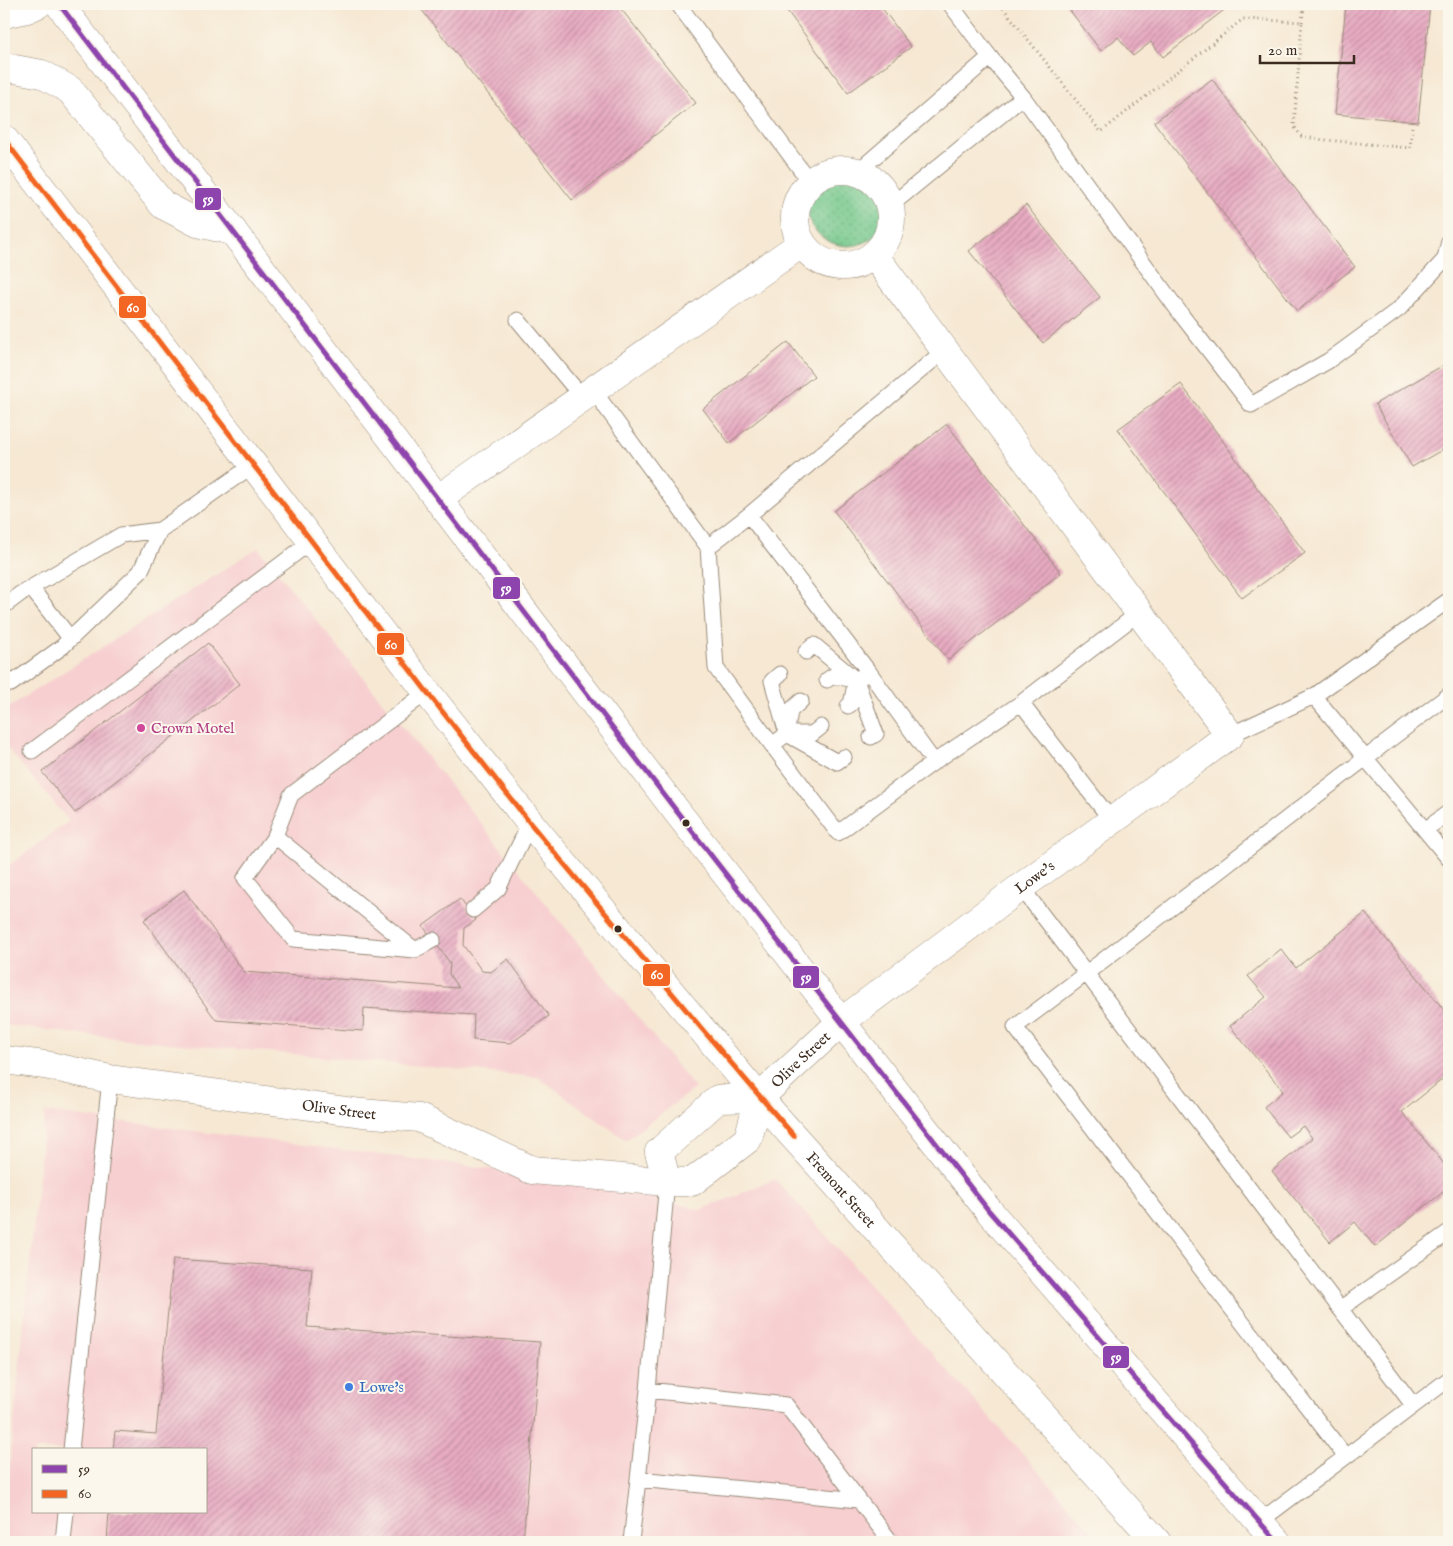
<svg xmlns="http://www.w3.org/2000/svg" width="1453" height="1546" viewBox="0 0 1453 1546" font-family="'IM FELL English',serif">
  <defs>
    <pattern id="grass-dots" width="8" height="8" patternUnits="userSpaceOnUse" patternTransform="scale(1.25)"><rect width="8" height="8" fill="#73c78b"/><path d="M2 2h.1M6 6h.1" fill="none" stroke="#60a271" stroke-width="1.8" stroke-linecap="round"/></pattern>
    <pattern id="building-hatch" width="6" height="6" patternUnits="userSpaceOnUse" patternTransform="scale(1.25)"><rect width="6" height="6" fill="#e8abc2"/><path d="M-1 1l2-2M0 6l6-6M5 7l2-2" fill="none" stroke="#bd8b9d"/></pattern>
  </defs>
  <rect width="100%" height="100%" fill="#fbf7ec"/>
  <filter id="ink" filterUnits="userSpaceOnUse"><feTurbulence type="fractalNoise" baseFrequency=".02" numOctaves="2"/><feDisplacementMap in="SourceGraphic" scale="10" xChannelSelector="R" yChannelSelector="G"/><feConvolveMatrix kernelMatrix="1 2 1 2 8 2 1 2 1" color-interpolation-filters="sRGB"/></filter>
  <filter id="wash" filterUnits="userSpaceOnUse"><feTurbulence type="fractalNoise" baseFrequency=".0096" numOctaves="4" result="noise"/><feDisplacementMap in="SourceGraphic" scale="20" xChannelSelector="R" yChannelSelector="G"/><feGaussianBlur stdDeviation="1.12" result="paint"/><feColorMatrix in="noise" values="0 0 0 0 0 0 0 0 0 0 0 0 0 0 0 0 0 1.4 0 .05"/><feComposite in="paint" operator="in"/></filter>
  <g filter="url(#wash)">
    <rect width="100%" height="100%" fill="#f6e8d3"/>
    <path fill="#f7cfd0" fill-rule="evenodd" d="M 258,548 L 695,1088 L 626,1140 L 538,1077 L 96,1036 L 4,1025 L 4,869 L 69,821 L 4,744 L 4,710 Z
      M 45,1112 L 586,1181 L 701,1210 L 775,1179 L 1102,1542 L 4,1542 L 4,1521 ZM 34,1450 L 206,1450 L 206,1512 L 34,1512 Z"/>
    <path fill="url(#grass-dots)" stroke="#577854" d="M806 204a42 42 0 1 1 84 0a42 42 0 1 1-84 0Z"/>
    <g id="blocks">
      <path fill="url(#building-hatch)" d="M 417,4 L 617,4 L 696,103 L 572,200 Z
        M 782,4 L 879,4 L 911,47 L 848,93 Z
        M 1065,4 L 1232,4 L 1163,57 L 1151,42 L 1133,56 L 1118,37 L 1101,51 Z
        M 1346,4 L 1430,4 L 1418,122 L 1335,114 Z
        M 1212,79 L 1355,267 L 1297,311 L 1154,122 Z
        M 1026,205 L 1100,297 L 1043,343 L 969,251 Z
        M 788,342 L 814,376 L 729,443 L 703,409 Z
        M 1449,362 L 1449,446 L 1412,467 L 1375,404 Z
        M 1181,384 L 1305,553 L 1242,598 L 1118,429 Z
        M 947,424 L 1061,573 L 948,660 L 834,511 Z
        M 208,643 L 240,684 L 75,813 L 42,772 Z
        M 184,890 L 244,972 L 458,988 L 449,974 L 450,963 L 423,926 L 460,899 L 476,920 L 464,928 L 463,945 L 482,971 L 491,972 L 508,959 L 549,1016 L 511,1043 L 473,1040 L 474,1015 L 364,1008 L 363,1031 L 216,1020 L 144,920 Z
        M 1365,913 L 1449,1016 L 1449,1074 L 1402,1112 L 1449,1170 L 1449,1187 L 1375,1247 L 1355,1222 L 1330,1242 L 1272,1171 L 1312,1138 L 1303,1126 L 1288,1137 L 1264,1107 L 1283,1091 L 1230,1026 L 1266,997 L 1248,976 L 1281,949 L 1296,968 Z
        M 173,1259 L 312,1268 L 307,1327 L 540,1342 L 523,1542 L 107,1542 L 109,1512 L 206,1512 L 206,1450 L 113,1450 L 115,1431 L 156,1434 Z"/>
    </g>
  </g>
  <g filter="url(#ink)">
    <use href="#blocks" fill-opacity="0" stroke="#988978" stroke-width="1"/>
    <g fill="none" stroke-linecap="round" stroke-linejoin="round">
      <defs>
        <path id="lane" d="M 678,4 L 810,182
          M 950,4 L 990,57 L 1023,97 L 1183,317 L 1251,405 L 1328,361 L 1399,309 L 1445,259 L 1449,241
          M 857,172 L 990,57
          M 890,206 L 1023,97
          M 518,320 L 582,397
          M 593,390 L 708,547 L 749,515 L 945,350
          M 749,515 L 869,672
          M 708,547 L 716,668 L 772,745 L 787,734 L 812,734 L 821,727
          M 31,588 L 70,638
          M 1449,600 L 1314,696 L 1449,859
          M 4,606 L 20,594 L 121,535 L 160,530 L 253,465
          M 806,652 L 814,645 L 856,680 L 876,734 L 871,737
          M 780,674 L 772,681 L 787,734 L 837,762 L 844,757
          M 4,675 L 11,684 L 62,647 L 140,572 L 160,530
          M 827,680 L 833,676 L 856,680 L 869,672 L 934,762
          M 1021,703 L 1112,821
          M 848,706 L 851,704 L 856,680
          M 787,730 L 790,711 L 801,701
          M 1230,735 L 1314,696
          M 772,745 L 838,833 L 934,762 L 1021,703 L 1140,612
          M 32,751 L 312,541
          M 1425,830 L 1449,812
          M 275,836 L 415,950 L 293,939 L 245,878 L 275,836 L 291,795 L 427,692
          M 1021,887 L 1413,1405
          M 473,910 L 498,889 L 530,823
          M 415,950 L 433,940
          M 1340,1309 L 1449,1232
          M 648,1390 L 786,1405 L 891,1542
          M 71,1450 L 110,1079
          M 1345,1456 L 1015,1027 C 1161,918 1303,804 1449,695
          M 638,1479 L 859,1500
          M 1259,1522 L 1449,1379
          M 63,1542 L 66,1512
          M 631,1542 L 648,1390 L 667,1182"/>
        <g id="street">
          <circle cx="843" cy="218" r="48"/>
          <path d="M 438,499 L 801,244"/>
          <path id="s1" d="M 4,1060 L 45,1065 L 110,1079 L 362,1113 L 419,1118 L 532,1170 L 667,1182 L 692,1182 L 748,1139 L 759,1098 L 841,1022 L 1021,887 L 1230,735 L 874,255"/>
          <path d="M 667,1182 L 659,1152 L 718,1099 L 759,1098"/>
        </g>
        <g id="primary">
          <path d="M 59,4 L 678,813 L 989,1211 L 1277,1542"/>
          <path d="M 4,14 L 27,9 L 38,4"/>
          <path d="M 4,67 L 42,74 L 70,90 L 163,205 L 198,223 L 233,231"/>
          <path id="s2" d="M 4,139 L 427,692 L 530,823 L 759,1098 L 1157,1542"/>
        </g>
      </defs>
      <use href="#lane" stroke="#988978" stroke-width="17"/>
      <use href="#street" stroke="#988978" stroke-width="29"/>
      <use href="#primary" stroke="#988978" stroke-width="29"/>
      <path stroke="#988978" stroke-width="3" stroke-dasharray="1 4" stroke-linecap="butt" d="M 1000,4 L 1101,132 L 1243,19 L 1302,22 L 1294,126 L 1301,136 L 1316,139 L 1410,148 L 1412,127
        M 1302,22 L 1304,4"/>
      <use href="#lane" stroke="#fff" stroke-width="15"/>
      <use href="#street" stroke="#fff" stroke-width="28"/>
      <use href="#primary" stroke="#fff" stroke-width="28"/>
      <defs>
        <path id="bus-1" d="M 59,4 L 678,813 L 989,1211 L 1277,1542"/>
        <path id="bus-2" d="M 4,139 L 427,692 L 530,823 L 702,1029 L 794,1136"/>
      </defs>
      <use href="#bus-1" stroke="#fbf7ec" stroke-width="9"/>
      <use href="#bus-2" stroke="#fbf7ec" stroke-width="9"/>
      <use href="#bus-1" stroke="#8e44ad" stroke-width="5"/>
      <use href="#bus-2" stroke="#f26522" stroke-width="5"/>
    </g>
  </g>
  <circle fill="#d1479c" stroke="#fbf7ec" stroke-width="2" cx="141" cy="728" r="5"/>
  <g fill="#3b2a1e" stroke="#fbf7ec" stroke-width="2">
    <circle cx="686" cy="823" r="4.5"/>
    <circle cx="618" cy="929" r="4.5"/>
  </g>
  <circle fill="#3f7fe0" stroke="#fbf7ec" stroke-width="2" cx="349" cy="1387" r="5"/>
  <g text-anchor="middle" stroke-width="4" stroke-linejoin="round" paint-order="stroke">
    <g font-size="15" fill="#b23c85" stroke="#fbf7ec" text-anchor="start">
      <text x="151" y="733">Crown Motel</text>
    </g>
    <g font-size="15" fill="#3b2a1e" stroke="#fbf7ec">
      <text dy="5" stroke="none"><textPath href="#s1" startOffset="1171">Lowe's</textPath></text>
      <text dy="5" stroke="none"><textPath href="#s1" startOffset="874">Olive Street</textPath></text>
      <text dy="5" stroke="none"><textPath href="#s1" startOffset="339">Olive Street</textPath></text>
      <text dy="5" stroke="none"><textPath href="#s2" startOffset="1344">Fremont Street</textPath></text>
    </g>
    <g font-size="15" fill="#366cbe" stroke="#fbf7ec" text-anchor="start">
      <text x="359" y="1392">Lowe's</text>
    </g>
  </g>
  <g stroke="#fbf7ec" stroke-width="2">
    <rect x="194" y="187" width="28" height="24" rx="5" fill="#8e44ad"/>
    <rect x="118" y="295" width="29" height="24" rx="5" fill="#f26522"/>
    <rect x="492" y="576" width="29" height="24" rx="5" fill="#8e44ad"/>
    <rect x="376" y="632" width="29" height="24" rx="5" fill="#f26522"/>
    <rect x="642" y="963" width="29" height="24" rx="5" fill="#f26522"/>
    <rect x="792" y="965" width="28" height="24" rx="5" fill="#8e44ad"/>
    <rect x="1102" y="1345" width="28" height="24" rx="5" fill="#8e44ad"/>
  </g>
  <g font-size="14" text-anchor="middle" font-weight="bold" fill="#fff">
    <text x="208" y="204">59</text>
    <text x="133" y="312">60</text>
    <text x="506" y="593">59</text>
    <text x="391" y="649">60</text>
    <text x="657" y="979">60</text>
    <text x="806" y="982">59</text>
    <text x="1116" y="1362">59</text>
  </g>
  <rect width="1453" height="1546" fill="none" stroke="#fbf7ec" stroke-width="20"/>
  <rect x="32" y="1448" width="175" height="65" fill="#fbf7ec" stroke="#aea59a"/>
  <rect x="42" y="1465" width="25" height="8" fill="#8e44ad" stroke="#aea59a"/>
  <text x="78" y="1474" font-size="15" fill="#3b2a1e">59</text>
  <rect x="42" y="1490" width="25" height="8" fill="#f26522" stroke="#aea59a"/>
  <text x="78" y="1498" font-size="15" fill="#3b2a1e">60</text>
  <path d="M1260 55v8h94v-8" fill="none" stroke="#3b2a1e" stroke-width="2.5"/>
  <text x="1268" y="55" font-size="15" fill="#3b2a1e" stroke="#fbf7ec" stroke-width="4" paint-order="stroke">20 m</text>
</svg>
